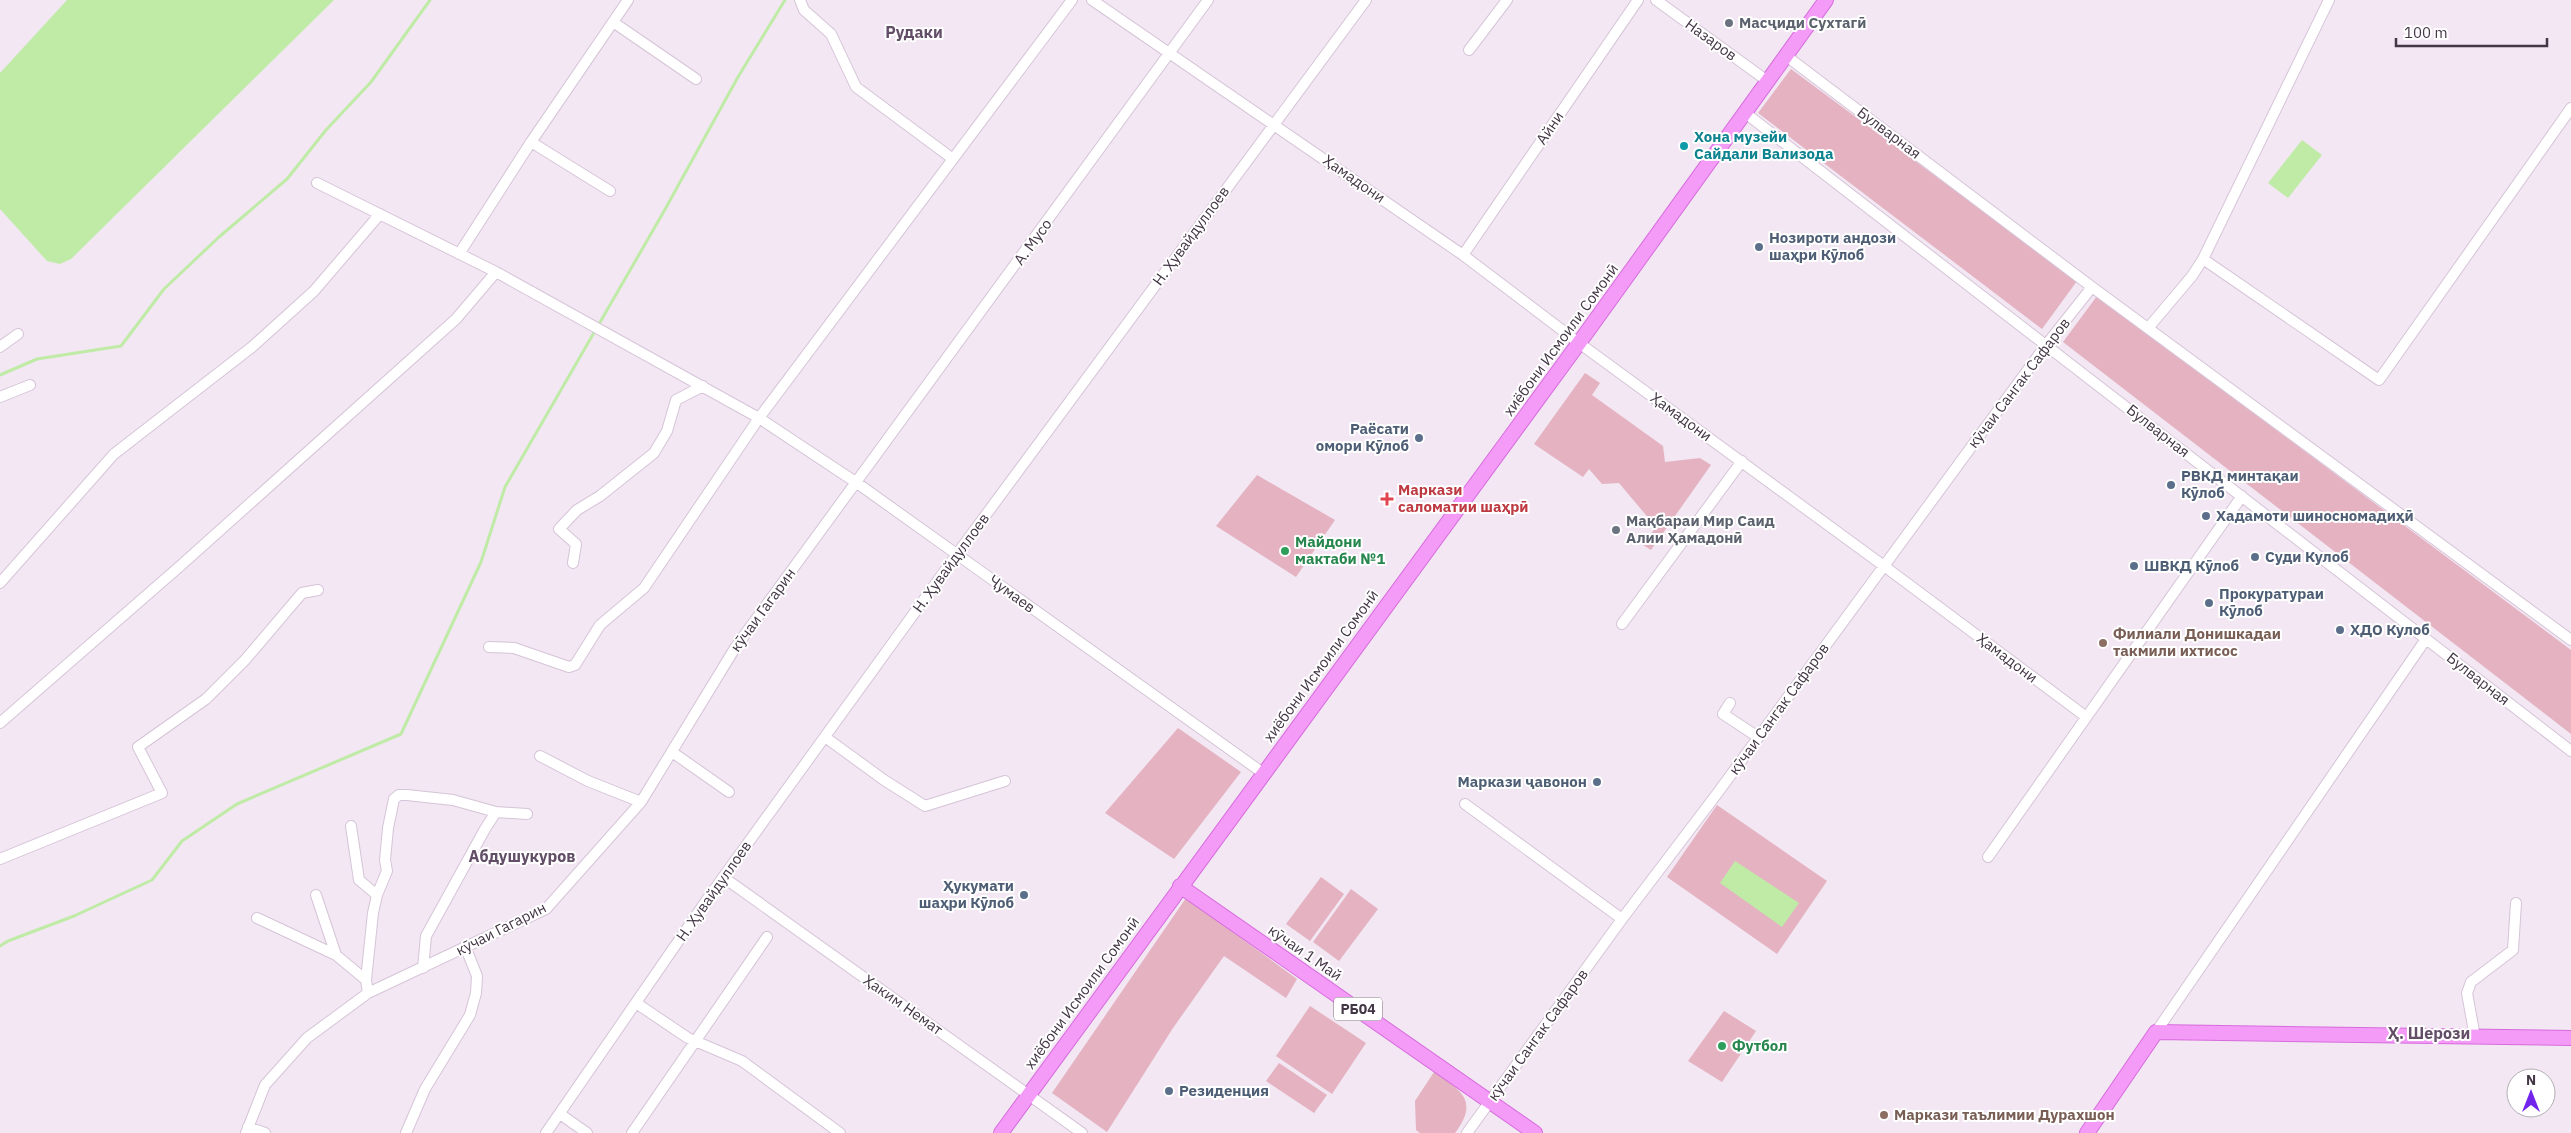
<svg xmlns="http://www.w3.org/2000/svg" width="2571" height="1133" viewBox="0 0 2571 1133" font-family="'IBM Plex Sans',sans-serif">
  <rect width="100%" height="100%" fill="#f2e7f2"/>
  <path fill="#e4b2c1" d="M 1791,69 L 2077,281 L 2042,329 L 1758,113 Z
    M 2097,296 L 2571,650 L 2571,734 L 2063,342 Z
    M 1585,373 L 1600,383 L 1592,395 L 1663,446 L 1665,462 L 1700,458 L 1711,465 L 1651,550 L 1643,545 L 1656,527 L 1619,483 L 1602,484 L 1589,469 L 1583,477 L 1534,444 Z
    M 1257,475 L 1335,520 L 1296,577 L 1216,526 Z
    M 1178,728 L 1241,772 L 1174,859 L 1105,813 Z
    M 1717,805 L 1827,881 L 1777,954 L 1667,877 Z
    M 1321,877 L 1344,894 L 1310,941 L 1286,924 Z
    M 1351,889 L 1378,909 L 1339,961 L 1313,942 Z
    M 1186,898 L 1297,979 L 1286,998 L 1224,956 L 1173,1028 L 1107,1132 L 1052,1093 Z
    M 1310,1006 L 1366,1043 L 1332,1094 L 1276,1056 Z
    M 1724,1011 L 1756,1031 L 1722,1082 L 1688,1061 Z
    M 1279,1063 L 1327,1095 L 1314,1113 L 1266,1081 Z
    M 1434,1072 C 1462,1091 1479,1101 1455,1133 L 1420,1133 L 1416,1130 L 1415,1101 Z"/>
  <path fill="#bfeba7" d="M 67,0 L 334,0 L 71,259 L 60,264 L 47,261 L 0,209 L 0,73 Z
    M 2302,140 L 2322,155 L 2288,198 L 2268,183 Z
    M 1735,861 L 1799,903 L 1782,927 L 1720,883 Z"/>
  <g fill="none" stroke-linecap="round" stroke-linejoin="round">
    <path stroke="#bfeba7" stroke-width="3" d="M 0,375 L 37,359 L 121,346 L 164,289 L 219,237 L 287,179 L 326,130 L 371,82 L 430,0
      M 0,946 L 8,941 L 74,916 L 152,880 L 182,841 L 237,804 L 401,734 L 481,562 L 505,487 L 663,213 L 738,77 L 785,0"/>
    <defs>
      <path id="minor" d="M 800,0 L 804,10 L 831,34 L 856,87 L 953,159
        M 1092,0 L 1463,255 L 1579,343 L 1884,566 L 2085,716
        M 1656,0 L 1766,80
        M 613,22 L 696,79
        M 1469,50 L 1507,0
        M 1785,55 L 2092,287 L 2571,640
        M 1744,112 L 2571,751
        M 531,142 L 610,191
        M 317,183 L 496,272 L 759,418 L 857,483 L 1263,773
        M 459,254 L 531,142 L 628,0
        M 1463,255 L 1638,0
        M 2203,259 L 2379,380 L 2571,108
        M 2149,327 L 2192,276 L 2203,259 L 2329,0
        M 0,347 L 18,334
        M 0,397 L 30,385
        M 573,563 L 576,544 L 559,529 L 577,510 L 600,496 L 654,453 L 667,431 L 676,400 L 703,386
        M 0,583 L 114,454 L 252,347 L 314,291 L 380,214
        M 1622,624 L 1742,461
        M 489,647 L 514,648 L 569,667 L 575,665 L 600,625 L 644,588 L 759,418 L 1072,0
        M 1730,703 L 1723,714 L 1758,737
        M 0,723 L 179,567 L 456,319 L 496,272
        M 825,737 L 884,780 L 925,806 L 1005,781
        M 672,752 L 729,792
        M 540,756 L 588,781 L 641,802
        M 1465,804 L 1622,919
        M 351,826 L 359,880 L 377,895
        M 1988,857 L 2242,496
        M 0,859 L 162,793 L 138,747 L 206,699 L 245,660 L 302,593 L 318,590
        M 723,877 L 1082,1133
        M 316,895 L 336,955
        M 257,918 L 336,955 L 366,980
        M 423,968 L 426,936 L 485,829 L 496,812 L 527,814
        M 368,993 L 366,980 L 373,913 L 377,895 L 387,871 L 385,860 L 388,828 L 394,799 L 399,795 L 407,795 L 453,800 L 496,812
        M 636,1003 L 688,1038 L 742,1061 L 840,1133
        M 2156,1032 L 2426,639
        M 2475,1037 L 2467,993 L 2471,982 L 2513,950 L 2516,903
        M 560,1114 L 587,1133
        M 248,1127 L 265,1133
        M 246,1133 L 265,1085 L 307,1038 L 368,993 L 546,909 L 641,802 L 735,648 L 1208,0
        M 406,1133 L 425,1089 L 470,1015 L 476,993 L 477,976 L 465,946
        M 546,1133 L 706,901 L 957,554 L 1366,0
        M 632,1133 L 767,937
        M 1467,1133 L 1622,919 L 1719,791 L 2046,345 L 2092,287"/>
      <path id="major" d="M 1180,886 L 1535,1133
        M 1001,1133 L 1579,343 L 1826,0
        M 2087,1133 L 2156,1032 L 2571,1038"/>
    </defs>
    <use href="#minor" stroke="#d6c4d8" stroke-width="12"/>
    <use href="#major" stroke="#d66cdc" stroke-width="16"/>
    <use href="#minor" stroke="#fff" stroke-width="10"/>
    <use href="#major" stroke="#f49bf8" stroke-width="14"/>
  </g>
  <g fill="#6b7280" stroke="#fff" stroke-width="2">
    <circle cx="1729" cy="23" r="5"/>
    <circle cx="1616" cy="530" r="5"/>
  </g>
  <circle fill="#0f9aa8" stroke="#fff" stroke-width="2" cx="1684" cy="146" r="5"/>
  <g fill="#5c6f8a" stroke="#fff" stroke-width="2">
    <circle cx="1759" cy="247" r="5"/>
    <circle cx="1419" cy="438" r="5"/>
    <circle cx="2171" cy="485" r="5"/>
    <circle cx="2206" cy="516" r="5"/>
    <circle cx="2255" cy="557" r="5"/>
    <circle cx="2134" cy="566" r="5"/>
    <circle cx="2209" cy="603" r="5"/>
    <circle cx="2340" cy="630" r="5"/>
    <circle cx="1597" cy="782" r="5"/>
    <circle cx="1024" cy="895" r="5"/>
    <circle cx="1169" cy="1091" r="5"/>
  </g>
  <path fill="#e0444e" stroke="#fff" stroke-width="2" d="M1384.5 491.5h5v5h5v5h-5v5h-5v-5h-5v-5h5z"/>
  <g fill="#2e9e5b" stroke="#fff" stroke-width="2">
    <circle cx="1285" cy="551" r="5"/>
    <circle cx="1722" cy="1046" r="5"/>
  </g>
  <g fill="#8d6e63" stroke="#fff" stroke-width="2">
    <circle cx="2103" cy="643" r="5"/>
    <circle cx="1884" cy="1115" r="5"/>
  </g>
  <g text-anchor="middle" stroke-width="4" stroke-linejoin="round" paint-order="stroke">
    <rect fill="#fff" stroke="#7b727d" stroke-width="1" x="1334" y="997.5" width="48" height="23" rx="4"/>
    <g font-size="14" font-weight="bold" fill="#433645">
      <text x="1358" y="1014">РБ04</text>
    </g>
    <g font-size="15" font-weight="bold" fill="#5b616d" stroke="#fff" text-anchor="start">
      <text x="1739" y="28">Масҷиди Сухтагӣ</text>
      <text x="1626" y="526">Мақбараи Мир Саид<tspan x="1626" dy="17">Алии Ҳамадонӣ</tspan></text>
    </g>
    <g font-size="15" fill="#433645" stroke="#fff">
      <text transform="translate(1711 40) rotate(36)" y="5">Назаров</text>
      <text transform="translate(1550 128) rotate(-56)" y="5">Айни</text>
      <text transform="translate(1889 133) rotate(37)" y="5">Булварная</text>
      <text transform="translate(1354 179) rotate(35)" y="5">Ҳамадони</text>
      <text transform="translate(1191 236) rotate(-54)" y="5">Н. Ҳувайдуллоев</text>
      <text transform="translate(1033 242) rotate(-54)" y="5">А. Мусо</text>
      <text transform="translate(1561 340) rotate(-54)" y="5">хиёбони Исмоили Сомонӣ</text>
      <text transform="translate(2019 383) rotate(-53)" y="5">кӯчаи Сангак Сафаров</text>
      <text transform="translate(1681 417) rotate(36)" y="5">Ҳамадони</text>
      <text transform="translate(2158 431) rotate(38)" y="5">Булварная</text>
      <text transform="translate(951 563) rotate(-54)" y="5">Н. Ҳувайдуллоев</text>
      <text transform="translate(1012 594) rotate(36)" y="5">Ҷумаев</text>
      <text transform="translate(763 610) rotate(-54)" y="5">кӯчаи Гагарин</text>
      <text transform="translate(2007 658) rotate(37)" y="5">Ҳамадони</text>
      <text transform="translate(1321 666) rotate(-54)" y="5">хиёбони Исмоили Сомонӣ</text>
      <text transform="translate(2478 679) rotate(38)" y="5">Булварная</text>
      <text transform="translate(1779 709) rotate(-54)" y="5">кӯчаи Сангак Сафаров</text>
      <text transform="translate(714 891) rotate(-55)" y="5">Н. Ҳувайдуллоев</text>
      <text transform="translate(501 929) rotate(-27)" y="5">кӯчаи Гагарин</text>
      <text transform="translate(1305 953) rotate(35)" y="5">кӯчаи 1 Май</text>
      <text transform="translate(1082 993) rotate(-54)" y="5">хиёбони Исмоили Сомонӣ</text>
      <text transform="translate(903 1005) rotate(35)" y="5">Ҳаким Немат</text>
      <text transform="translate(1538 1035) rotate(-54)" y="5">кӯчаи Сангак Сафаров</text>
    </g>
    <g font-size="15" font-weight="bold" fill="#0d838f" stroke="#fff" text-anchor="start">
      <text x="1694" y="142">Хона музейи<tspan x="1694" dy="17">Сайдали Вализода</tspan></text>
    </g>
    <g font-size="15" font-weight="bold" fill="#4e5e75" stroke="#fff" text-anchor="start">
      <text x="1769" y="243">Нозироти андози<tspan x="1769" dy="17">шаҳри Кӯлоб</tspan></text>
      <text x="1409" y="434" text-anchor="end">Раёсати<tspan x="1409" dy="17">омори Кӯлоб</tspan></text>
      <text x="2181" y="481">РВКД минтақаи<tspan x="2181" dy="17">Кӯлоб</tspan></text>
      <text x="2216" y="521">Хадамоти шиносномадиҳӣ</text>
      <text x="2265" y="562">Суди Кулоб</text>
      <text x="2144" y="571">ШВКД Кӯлоб</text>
      <text x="2219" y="599">Прокуратураи<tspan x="2219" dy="17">Кӯлоб</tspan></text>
      <text x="2350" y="635">ХДО Кулоб</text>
      <text x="1587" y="787" text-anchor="end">Маркази ҷавонон</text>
      <text x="1014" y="891" text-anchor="end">Ҳукумати<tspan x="1014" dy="17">шаҳри Кӯлоб</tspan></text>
      <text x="1179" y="1096">Резиденция</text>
    </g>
    <g font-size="15" font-weight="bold" fill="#be3a42" stroke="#fff" text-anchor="start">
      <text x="1398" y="495">Маркази<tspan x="1398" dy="17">саломатии шаҳрӣ</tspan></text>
    </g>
    <g font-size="15" font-weight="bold" fill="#27864d" stroke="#fff" text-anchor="start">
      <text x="1295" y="547">Майдони<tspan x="1295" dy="17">мактаби №1</tspan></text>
      <text x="1732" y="1051">Футбол</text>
    </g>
    <g font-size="15" font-weight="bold" fill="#785e54" stroke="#fff" text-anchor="start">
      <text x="2113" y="639">Филиали Донишкадаи<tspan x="2113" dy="17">такмили ихтисос</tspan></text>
      <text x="1894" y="1120">Маркази таълимии Дурахшон</text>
    </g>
    <g font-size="16" font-weight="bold" fill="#634e67" stroke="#fff">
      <text x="914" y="38">Рудаки</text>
      <text x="522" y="862">Абдушукуров</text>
      <text x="2429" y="1039">Ҳ. Шерози</text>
    </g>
  </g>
  <g transform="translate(2531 1093)"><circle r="24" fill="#ffffff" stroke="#b4afb5"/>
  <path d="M0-4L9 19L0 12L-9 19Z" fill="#7324ec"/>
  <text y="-8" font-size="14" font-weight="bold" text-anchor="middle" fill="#433645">N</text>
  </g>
  <path d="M2396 38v8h151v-8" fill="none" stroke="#433645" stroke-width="2.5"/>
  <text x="2404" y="38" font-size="15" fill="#433645" stroke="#ffffff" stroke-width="4" paint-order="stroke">100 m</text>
</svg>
